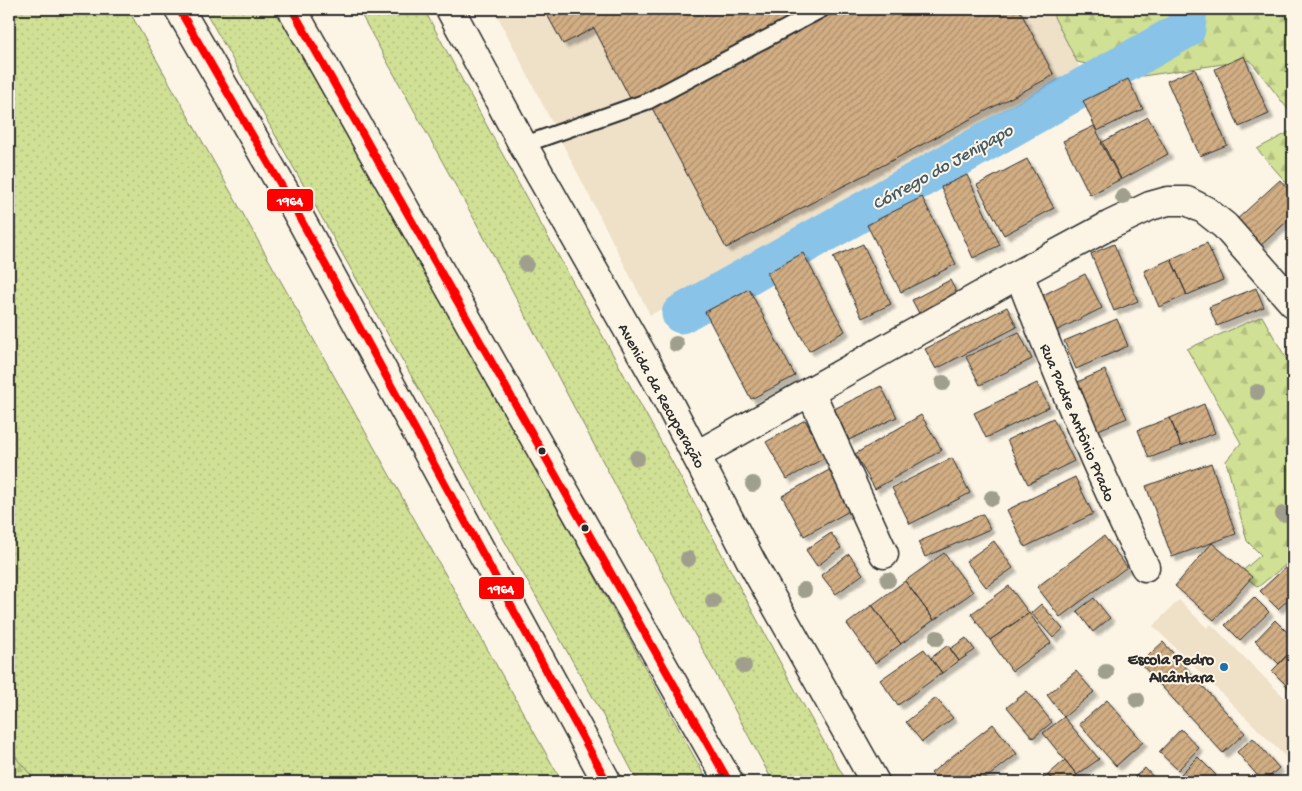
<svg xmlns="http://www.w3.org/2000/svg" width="1302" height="791" viewBox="0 0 1302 791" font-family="'Gochi Hand',sans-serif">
  <defs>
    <pattern id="grass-dots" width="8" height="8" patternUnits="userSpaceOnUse" patternTransform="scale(1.25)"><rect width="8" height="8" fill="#d0e094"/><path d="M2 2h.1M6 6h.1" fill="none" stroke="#b3c080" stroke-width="1.8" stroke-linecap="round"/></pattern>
    <pattern id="forest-firs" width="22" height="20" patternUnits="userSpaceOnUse" patternTransform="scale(1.25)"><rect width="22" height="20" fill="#d0e094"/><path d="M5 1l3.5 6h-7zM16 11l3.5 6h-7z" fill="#b3c080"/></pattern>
    <pattern id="building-hatch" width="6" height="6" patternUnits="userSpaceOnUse" patternTransform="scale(1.25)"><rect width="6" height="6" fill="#d2ae84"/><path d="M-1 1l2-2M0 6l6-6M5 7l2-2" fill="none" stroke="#ab8e6c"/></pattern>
    <filter id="shadow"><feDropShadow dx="4.5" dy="4.5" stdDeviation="1" flood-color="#0004"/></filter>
  </defs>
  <rect width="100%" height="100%" fill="#fcf5e5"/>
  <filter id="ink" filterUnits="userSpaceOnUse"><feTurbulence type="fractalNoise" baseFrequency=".02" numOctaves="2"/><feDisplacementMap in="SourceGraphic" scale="10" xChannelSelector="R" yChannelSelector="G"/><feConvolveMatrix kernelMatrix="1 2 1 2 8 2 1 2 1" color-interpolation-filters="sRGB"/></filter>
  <g filter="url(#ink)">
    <path fill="#efe0c8" d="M 494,9 L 1050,9 L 1088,84 L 650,315 Z
      M 1179,600 L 1207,628 L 1211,624 L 1293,706 L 1292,763 L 1153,626 Z"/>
    <path fill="url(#grass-dots)" stroke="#7e8660" d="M 9,9 L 128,9 L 562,782 L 37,782 L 16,759 L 9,738 Z
      M 204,9 L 275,9 L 512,426 L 708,782 L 638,782 L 599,708 Z
      M 358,9 L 424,9 C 501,154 581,296 660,440 C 723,554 782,670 847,782 L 773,782 L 478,226 Z"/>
    <path fill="url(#forest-firs)" stroke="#7e8660" d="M 1050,9 L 1293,9 L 1293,116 L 1250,60 L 1143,76 L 1077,62 Z
      M 1293,130 L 1293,190 L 1257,149 Z
      M 1262,316 L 1287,360 L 1293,348 L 1293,559 L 1258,587 L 1240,573 L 1261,555 L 1247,541 L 1226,461 L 1241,443 L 1187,349 Z
      M 9,738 L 17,759 L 37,782 L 9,782 Z"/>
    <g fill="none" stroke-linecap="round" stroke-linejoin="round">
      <path stroke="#89c3e8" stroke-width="39" d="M 681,314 L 1186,29 L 1188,9"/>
    </g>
    <path fill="url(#building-hatch)" stroke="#2b2b2b" filter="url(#shadow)" d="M 544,9 L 812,9 L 632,102 L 594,28 L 563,44 Z
      M 840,9 L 1019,9 L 1054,75 L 726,248 L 652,108 Z
      M 1244,56 L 1269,114 L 1239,127 L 1215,69 Z
      M 1195,69 L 1227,145 L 1200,156 L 1167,81 Z
      M 1128,79 L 1143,109 L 1097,131 L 1083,101 Z
      M 1148,117 L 1168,154 L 1121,180 L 1101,143 Z
      M 1094,126 L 1121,179 L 1090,195 L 1063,141 Z
      M 1027,159 L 1054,208 L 1004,235 L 977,185 Z
      M 967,175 L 1000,245 L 973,258 L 941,187 Z
      M 1280,180 L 1293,195 L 1293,216 L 1258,248 L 1234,222 Z
      M 922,197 L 956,264 L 901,292 L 867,225 Z
      M 1207,243 L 1223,280 L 1187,295 L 1171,259 Z
      M 863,244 L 891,304 L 862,318 L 833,257 Z
      M 1114,244 L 1138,301 L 1114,311 L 1091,254 Z
      M 803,253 L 845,331 L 809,351 L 767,273 Z
      M 1171,259 L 1187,295 L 1159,307 L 1144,271 Z
      M 1085,274 L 1102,308 L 1054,332 L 1037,298 Z
      M 950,280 L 960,299 L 922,319 L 912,300 Z
      M 1256,288 L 1264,307 L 1217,326 L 1209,307 Z
      M 749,289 L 795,376 L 751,399 L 705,312 Z
      M 1007,307 L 1017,327 L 936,369 L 925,349 Z
      M 1117,319 L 1128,346 L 1076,369 L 1064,341 Z
      M 1019,332 L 1032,359 L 980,385 L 966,357 Z
      M 1105,370 L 1127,418 L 1096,431 L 1075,383 Z
      M 1037,383 L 1049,407 L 986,438 L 974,413 Z
      M 881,386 L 897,417 L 849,440 L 834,409 Z
      M 1204,404 L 1215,433 L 1181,446 L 1170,418 Z
      M 921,415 L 942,450 L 875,489 L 855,454 Z
      M 1053,418 L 1074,461 L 1028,484 L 1007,440 Z
      M 1170,418 L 1181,446 L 1149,458 L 1138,430 Z
      M 805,420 L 826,457 L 787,479 L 766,442 Z
      M 952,458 L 970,493 L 910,524 L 892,488 Z
      M 1211,463 L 1236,534 L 1172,557 L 1146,486 Z
      M 831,469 L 853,509 L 804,536 L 782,496 Z
      M 1075,477 L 1093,514 L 1025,547 L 1007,510 Z
      M 983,514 L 990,529 L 925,557 L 918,542 Z
      M 831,533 L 841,548 L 817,566 L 806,550 Z
      M 1104,536 L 1127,567 L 1060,617 L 1037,587 Z
      M 994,541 L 1013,568 L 986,587 L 966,561 Z
      M 1212,543 L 1252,577 L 1214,620 L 1175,586 Z
      M 944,553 L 973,592 L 934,620 L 905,581 Z
      M 849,554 L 863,574 L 836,594 L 821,575 Z
      M 1291,562 L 1293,564 L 1293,595 L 1278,609 L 1260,591 Z
      M 905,581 L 934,620 L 901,644 L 872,605 Z
      M 1009,586 L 1029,613 L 990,640 L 971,614 Z
      M 1254,597 L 1269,612 L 1240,640 L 1225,625 Z
      M 1094,598 L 1110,618 L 1093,632 L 1077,611 Z
      M 1041,604 L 1063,629 L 1053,638 L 1031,613 Z
      M 872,605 L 901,644 L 875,663 L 847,624 Z
      M 1029,613 L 1051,643 L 1012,671 L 990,640 Z
      M 1275,620 L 1293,638 L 1293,649 L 1279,664 L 1255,641 Z
      M 966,638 L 975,650 L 959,661 L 950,649 Z
      M 1163,642 L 1245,733 L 1223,753 L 1140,663 Z
      M 948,645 L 959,661 L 942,673 L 931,658 Z
      M 924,649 L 942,673 L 898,705 L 880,680 Z
      M 1293,649 L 1293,692 L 1272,671 Z
      M 1076,671 L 1094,692 L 1064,717 L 1047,695 Z
      M 1027,691 L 1052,722 L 1033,738 L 1007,707 Z
      M 936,698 L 953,718 L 922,742 L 906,722 Z
      M 1107,700 L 1143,742 L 1116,766 L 1079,724 Z
      M 1064,717 L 1099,759 L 1077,775 L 1043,733 Z
      M 993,724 L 1017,754 L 981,782 L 939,782 L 931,773 Z
      M 1181,729 L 1199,748 L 1178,770 L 1159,752 Z
      M 1253,738 L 1279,768 L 1263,782 L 1237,752 Z
      M 1198,757 L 1216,775 L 1209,782 L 1179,782 L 1176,779 Z
      M 1065,760 L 1077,775 L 1069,782 L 1054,782 L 1048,775 Z
      M 1145,768 L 1158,782 L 1129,782 Z
      M 1048,775 L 1054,782 L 1039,782 Z"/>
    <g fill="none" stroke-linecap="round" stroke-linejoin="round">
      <defs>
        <path id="lane" d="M 523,145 L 648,101 L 822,9"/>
        <path id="street" d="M 1019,274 C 1057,373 1098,472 1145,567
          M 810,391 L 884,554
          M 697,455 L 1019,274 L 1110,225 L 1150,206 L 1168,201 L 1187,201 L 1205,210 L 1225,226 L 1293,303"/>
        <path id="secondary" d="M 450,9 L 523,145 L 661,388 L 751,561 L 875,782"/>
        <path id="highway" d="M 179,9 L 295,209 L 607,782
          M 292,9 L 729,782"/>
      </defs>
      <use href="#lane" stroke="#2b2b2b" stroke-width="19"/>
      <use href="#street" stroke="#2b2b2b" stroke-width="31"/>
      <use href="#secondary" stroke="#2b2b2b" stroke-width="31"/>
      <use href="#highway" stroke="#2b2b2b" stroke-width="31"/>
      <use href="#lane" stroke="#fcf5e5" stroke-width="15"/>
      <use href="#street" stroke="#fcf5e5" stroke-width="28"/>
      <use href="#secondary" stroke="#fcf5e5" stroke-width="28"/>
      <use href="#highway" stroke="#fcf5e5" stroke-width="28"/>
      <defs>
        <path id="bus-1" d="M 179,9 L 295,209 L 607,782
          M 292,9 L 729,782"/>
      </defs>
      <use href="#bus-1" stroke="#fcf5e5" stroke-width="11"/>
      <use href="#bus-1" stroke="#f00" stroke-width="8"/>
    </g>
    <g fill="#a09f8d">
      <circle cx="1123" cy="197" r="8"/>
      <circle cx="526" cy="264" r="8"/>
      <circle cx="676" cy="344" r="8"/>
      <circle cx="943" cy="383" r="8"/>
      <circle cx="1257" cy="392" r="8"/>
      <circle cx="637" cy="458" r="8"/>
      <circle cx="753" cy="484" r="8"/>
      <circle cx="992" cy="498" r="8"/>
      <circle cx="1283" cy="514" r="8"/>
      <circle cx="688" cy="559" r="8"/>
      <circle cx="888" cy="580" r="8"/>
      <circle cx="804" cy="590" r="8"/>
      <circle cx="713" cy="601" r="8"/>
      <circle cx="937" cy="638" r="8"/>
      <circle cx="744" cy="666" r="8"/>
      <circle cx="1106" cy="672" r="8"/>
      <circle cx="1137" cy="700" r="8"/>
    </g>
  </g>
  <g fill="#2b2b2b" stroke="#fcf5e5" stroke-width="2">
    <circle cx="542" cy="451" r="4.5"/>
    <circle cx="585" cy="528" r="4.5"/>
  </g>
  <circle fill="#1f6fb2" stroke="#fcf5e5" stroke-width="2" cx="1224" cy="667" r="5"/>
  <g text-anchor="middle" stroke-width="4" stroke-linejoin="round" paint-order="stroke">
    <g font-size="16" fill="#2b2b2b" stroke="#fcf5e5">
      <text transform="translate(663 395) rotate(61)" y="6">Avenida da Recuperação</text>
      <text transform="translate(1079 422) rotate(67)" y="6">Rua Padre Antônio Prado</text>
    </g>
    <g font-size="16" font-weight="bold" fill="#2b2b2b" stroke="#fcf5e5" text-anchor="end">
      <text x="1214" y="664">Escola Pedro<tspan x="1214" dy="18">Alcântara</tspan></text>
    </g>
    <g font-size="18" font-style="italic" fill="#475964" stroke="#fcf5e5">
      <text transform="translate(942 166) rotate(-29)" y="6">Córrego do Jenipapo</text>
    </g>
  </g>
  <g stroke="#fcf5e5" stroke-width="2">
    <rect x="266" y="188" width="48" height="24" rx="5" fill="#f00"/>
    <rect x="478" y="576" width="47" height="24" rx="5" fill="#f00"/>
  </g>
  <g font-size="14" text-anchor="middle" font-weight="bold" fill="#fff">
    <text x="290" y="205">1964</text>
    <text x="501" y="593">1964</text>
  </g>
  <rect width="1302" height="791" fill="none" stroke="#fcf5e5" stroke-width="30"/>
  <rect x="15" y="15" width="1272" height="761" fill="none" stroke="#2b2b2b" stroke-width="2" filter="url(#ink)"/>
</svg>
